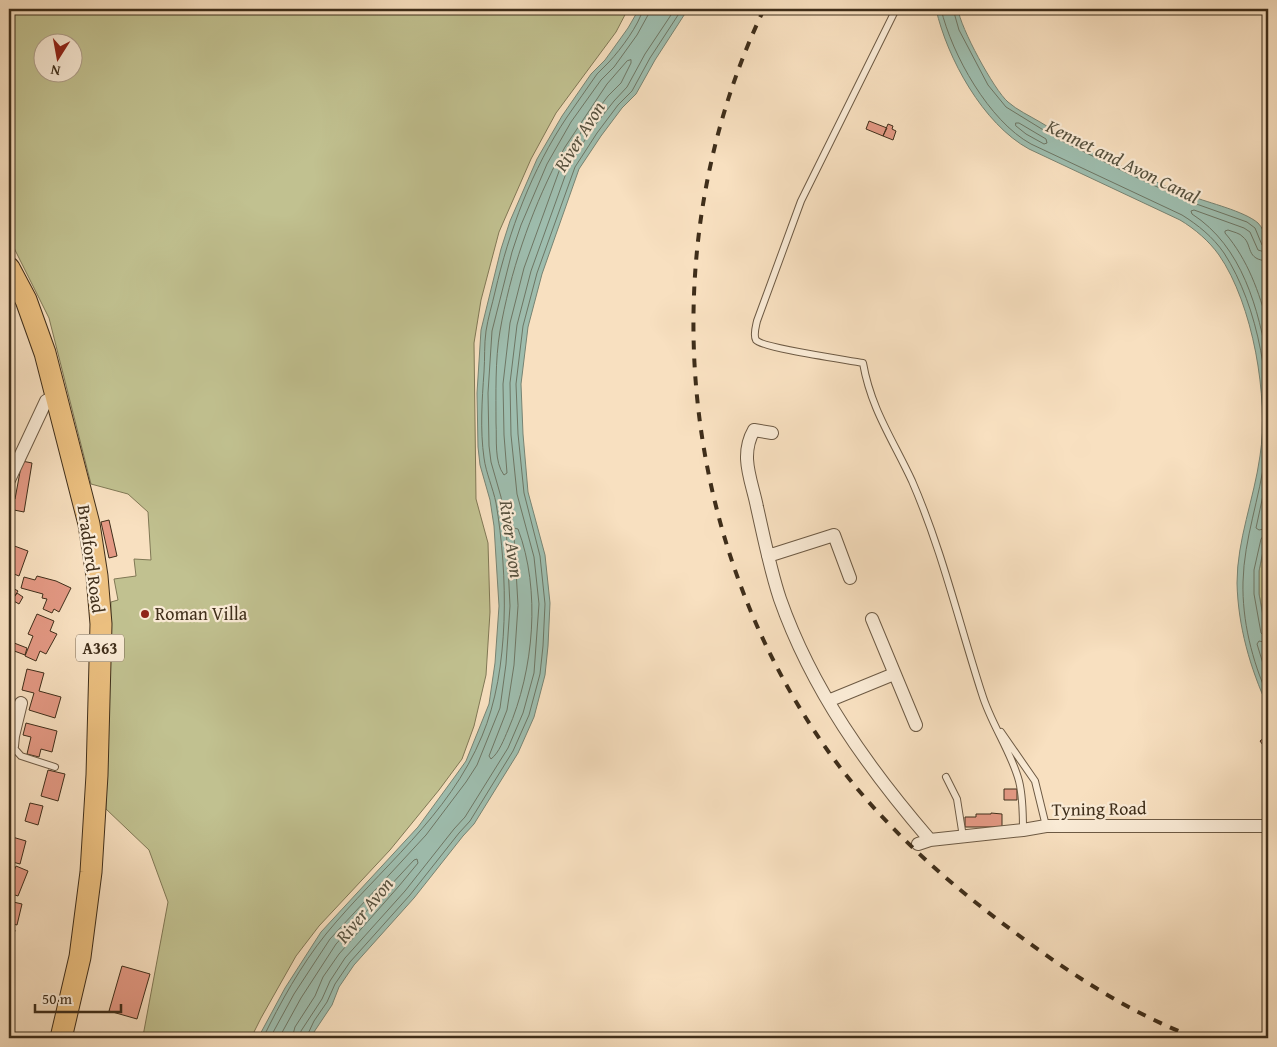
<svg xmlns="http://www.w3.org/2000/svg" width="1277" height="1047" viewBox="0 0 1277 1047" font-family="'Gentium Book Plus',serif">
  <rect width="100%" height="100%" fill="#f8e0c0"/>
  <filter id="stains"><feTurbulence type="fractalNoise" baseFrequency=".004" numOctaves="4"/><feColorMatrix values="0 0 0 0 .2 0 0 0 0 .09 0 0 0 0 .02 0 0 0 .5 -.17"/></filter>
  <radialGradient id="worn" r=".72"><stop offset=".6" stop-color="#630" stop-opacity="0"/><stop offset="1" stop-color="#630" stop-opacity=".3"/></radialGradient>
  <path fill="#c1c190" stroke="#807855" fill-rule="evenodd" d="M 9,9 L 628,9 L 616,32 L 556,113 L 531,159 L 499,232 L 481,300 L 474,343 L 476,499 L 488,543 L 490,612 L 486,675 L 474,726 L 462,759 L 439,790 L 390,850 L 319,926 L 296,956 L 261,1018 L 251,1038 L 148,1038 L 143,1036 L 168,902 L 149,850 L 106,809 L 111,602 L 118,600 L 114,579 L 136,576 L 134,559 L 151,560 L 148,512 L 128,494 L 91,484 L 49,318 L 9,238 ZM 42,42 L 72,42 L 72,72 L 42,72 Z
    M 1268,526 L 1268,644 L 1259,594 L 1259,571 Z"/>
  <path fill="#9ebdae" stroke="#788473" d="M 639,9 L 688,9 L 655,60 L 636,94 L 622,108 L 601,136 L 579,169 L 542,274 L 528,327 L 521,384 L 523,434 L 528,492 L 545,555 L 550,603 L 548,646 L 545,675 L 534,717 L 518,753 L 474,824 L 463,836 L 414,898 L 354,965 L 339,987 L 332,1005 L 310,1038 L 258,1038 L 285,988 L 321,932 L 418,827 L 456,775 L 466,761 L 489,704 L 495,663 L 499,606 L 494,526 L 490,500 L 480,465 L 478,447 L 477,393 L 481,330 L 501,249 L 510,221 L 537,159 L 562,116 L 591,74 L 605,60 L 628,28 Z
    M 936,9 L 958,9 C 960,27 994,90 1008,102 C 1017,110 1030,116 1040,122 C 1087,151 1140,177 1191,196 C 1209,203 1244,211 1258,223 C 1267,232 1267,248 1268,259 L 1268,526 L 1259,571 L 1259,594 L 1268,644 L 1268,707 C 1250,668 1238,626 1237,583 C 1237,540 1254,499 1260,456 C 1269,398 1253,304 1219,255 C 1209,241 1195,229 1180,220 L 1029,149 C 983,124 947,58 936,9 Z"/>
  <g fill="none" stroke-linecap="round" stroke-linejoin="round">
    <path stroke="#6e7664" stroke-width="1" d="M 941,9 C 952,55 989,121 1031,144 L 1182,215 C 1198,225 1213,237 1224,253 C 1259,307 1273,391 1265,455 C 1260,498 1244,538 1243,582 C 1242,620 1252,661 1268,696
      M 953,9 L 959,30 L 988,85 L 1006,107 L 1058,139 L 1129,174 L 1188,201 L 1247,222 L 1255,228 L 1262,245 L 1268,247
      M 631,60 L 631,63 L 621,83 L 608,96 L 586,125 L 564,158 L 561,159 L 560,156 L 565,147 L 607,84 L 627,61 Z
      M 1016,123 L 1019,123 L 1046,139 L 1047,143 L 1044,144 L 1026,134 L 1016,126 Z
      M 560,160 L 562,163 L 524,268 L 510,323 L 503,384 L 504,435 L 507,473 L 504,475 C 494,462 497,439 496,423 C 496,394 495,360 500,331 C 510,273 530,214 557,161 Z
      M 1268,253 L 1258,250 L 1250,232 L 1244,228 L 1194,210 L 1191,211 L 1192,214 C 1242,246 1259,309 1268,365
      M 1268,261 C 1245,260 1253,245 1243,237 C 1240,233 1233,232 1228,230 L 1225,231 L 1225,233 C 1248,260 1259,292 1268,325
      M 1268,472 L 1256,528 L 1259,530 L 1268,528
      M 514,528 L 518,529 C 541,590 534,670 508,730 C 504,739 499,753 491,759 L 489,756 L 507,710 L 514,665 L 518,606 Z
      M 1268,534 L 1264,535 L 1261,539 L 1254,570 L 1254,594 L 1261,633 L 1264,636 L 1268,637
      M 1268,643 L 1259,641 L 1257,644 L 1268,680
      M 263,1038 C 280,1003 301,965 326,934 C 379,869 449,816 482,736 C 510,670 508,574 496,503 C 493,488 486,473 484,458 C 480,430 482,400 484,372 C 485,358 484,345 486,331 C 488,318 492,305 495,292 C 509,231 532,169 567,117 C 577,103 587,88 597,74 C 601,70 605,66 609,62 C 621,49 639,25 643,9
      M 270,1038 L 294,994 L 330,939 L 426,835 L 466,782 L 477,765 L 500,708 L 506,664 L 510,606 L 506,524 L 501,497 L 491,462 L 489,446 L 488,393 L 492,331 L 512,252 L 521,225 L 547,164 L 571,122 L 601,80 L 614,67 L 637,35 L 648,15 L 649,9
      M 279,1038 L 301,998 L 336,944 L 414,860 L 417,859 L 418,863 L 399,886 L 339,954 L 323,977 L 315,996 L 295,1027 L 292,1038
      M 300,1038 L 301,1031 L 322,999 L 330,981 L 345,958 L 405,891 L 454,829 L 465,817 L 508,748 L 523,713 L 534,673 L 539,604 L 534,557 L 517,494 L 511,435 L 510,383 L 517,325 L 531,271 L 569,165 L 592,129 L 614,101 L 627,87 L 645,54 L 675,9
      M 306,1038 L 314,1021 L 327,1002 L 335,984 L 350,962 L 410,895 L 459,833 L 470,821 L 513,751 L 529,715 L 540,674 L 543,646 L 545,604 L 540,556 L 524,493 L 518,434 L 516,384 L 523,326 L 537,273 L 575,167 L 597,133 L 618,105 L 632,91 L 650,58 L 682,9"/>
  </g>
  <path fill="#e49984" stroke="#3f2e1a" d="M 869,121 L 887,128 L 883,136 L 866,129 Z
    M 888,124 L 893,126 L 892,129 L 896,131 L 893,140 L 883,136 Z
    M 22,461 L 32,463 L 24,512 L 9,509 L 9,498 L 15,499 Z
    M 109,520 L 117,556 L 109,558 L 101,522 Z
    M 9,544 L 28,551 L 19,576 L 9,572 Z
    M 37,576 L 56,581 L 71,588 L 59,612 L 54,609 L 52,613 L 43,609 L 47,599 L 42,598 L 43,594 L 21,588 L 24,577 L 35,580 Z
    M 9,586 L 18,591 L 13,599 L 9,597 Z
    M 17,593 L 23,597 L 19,604 L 12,600 Z
    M 37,614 L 54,621 L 50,631 L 57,634 L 46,654 L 40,651 L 36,661 L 25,656 L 33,636 L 28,634 Z
    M 9,641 L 27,648 L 25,655 L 9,649 Z
    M 27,669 L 44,673 L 39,691 L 61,697 L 55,718 L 29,710 L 34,693 L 22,690 Z
    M 26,723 L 57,731 L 52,752 L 41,749 L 39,757 L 27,754 L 31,737 L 23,735 Z
    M 1268,735 L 1268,752 L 1260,741 Z
    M 48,770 L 65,774 L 58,801 L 41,796 Z
    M 1004,789 L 1017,789 L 1017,800 L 1004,800 Z
    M 30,803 L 43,806 L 38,825 L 25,821 Z
    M 991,813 L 1002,814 L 1002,827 L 965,827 L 965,817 L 976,817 L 976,814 L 991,814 Z
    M 9,836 L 26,841 L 20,864 L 9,861 Z
    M 16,866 L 28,871 L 18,896 L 9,893 L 9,884 Z
    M 9,901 L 22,904 L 17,925 L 9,923 Z
    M 9,929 L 15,930 L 10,954 L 9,954 Z
    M 9,960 L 14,962 L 9,977 Z
    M 122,966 L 150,974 L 137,1019 L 109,1011 Z"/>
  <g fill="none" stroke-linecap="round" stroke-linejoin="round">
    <defs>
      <path id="service" d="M 896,9 L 801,201 L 757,321 C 756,326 753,335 756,340 C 762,348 848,360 863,363 C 871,409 893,440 912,481 C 942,550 959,623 982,694 C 991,724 1011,751 1019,781 C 1023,797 1023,814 1023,830
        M 1001,732 L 1035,781 L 1046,826
        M 12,746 L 21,756 L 55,767
        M 946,777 L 957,799 L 963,837"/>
      <path id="minor" d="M 772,433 L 754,430 C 739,456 752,481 757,507 C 764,538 770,569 780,599 C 812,690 868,768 930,840
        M 9,480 L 46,401 L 56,395
        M 768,556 L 834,535 L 850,578
        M 872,619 L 916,725
        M 828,701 L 894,674
        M 9,748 L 12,746 L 13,736 L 21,703
        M 918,844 L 930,840 L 1023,830 L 1046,826 L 1268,826"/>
      <path id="primary" d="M 9,268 L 26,300 L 45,353 L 89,524 L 97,576 L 101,624 L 97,775 L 91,872 L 80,957 L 61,1038"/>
    </defs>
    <use href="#service" stroke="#6d5a44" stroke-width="8"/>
    <use href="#minor" stroke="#6d5a44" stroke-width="14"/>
    <use href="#primary" stroke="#3f2e1a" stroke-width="23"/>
    <use href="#service" stroke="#faebd6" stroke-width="6"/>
    <use href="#minor" stroke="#faebd6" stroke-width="12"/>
    <use href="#primary" stroke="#ecc080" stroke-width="21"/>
    <path stroke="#3f2e1a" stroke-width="4" stroke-dasharray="9 9" stroke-linecap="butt" d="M 764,9 C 652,243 675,527 821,741 C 873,817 943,880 1017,934 C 1072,975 1132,1014 1196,1038"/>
  </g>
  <circle fill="#8f2418" stroke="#faebd6" stroke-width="2" cx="145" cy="614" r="5"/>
  <g text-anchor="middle" stroke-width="4.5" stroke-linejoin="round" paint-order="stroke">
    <rect fill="#faebd6" stroke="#776752" stroke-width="1" x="76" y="634.5" width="48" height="27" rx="4"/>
    <g font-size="16" font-weight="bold" fill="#3f2e1a">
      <text x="100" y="654">A363</text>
    </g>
    <g font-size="18" fill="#3f2e1a" stroke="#faebd6">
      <text transform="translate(91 559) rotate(82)" y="6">Bradford Road</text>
      <text transform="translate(1099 809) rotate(-1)" y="6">Tyning Road</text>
    </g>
    <g font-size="18" fill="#3f2e1a" stroke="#faebd6" text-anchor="start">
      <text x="155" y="620">Roman Villa</text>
    </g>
    <g font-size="19" font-style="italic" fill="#57523f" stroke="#faebd6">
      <text transform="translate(579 136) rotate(-58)" y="7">River Avon</text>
      <text transform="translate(1123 161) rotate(26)" y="7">Kennet and Avon Canal</text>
      <text transform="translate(512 539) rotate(82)" y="7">River Avon</text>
      <text transform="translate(364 910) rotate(-51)" y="7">River Avon</text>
    </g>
  </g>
  <rect width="1277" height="1047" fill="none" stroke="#f8e0c0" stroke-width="30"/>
  <rect x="10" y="10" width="1257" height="1027" fill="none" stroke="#3f2e1a" stroke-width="2.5"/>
  <rect x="15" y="15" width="1247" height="1017" fill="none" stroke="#3f2e1a"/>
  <g transform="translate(58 58) rotate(191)"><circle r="24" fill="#faebd6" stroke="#af9f8b"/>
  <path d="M0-4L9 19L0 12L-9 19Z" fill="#8f2418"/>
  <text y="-8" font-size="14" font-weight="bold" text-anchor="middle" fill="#3f2e1a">N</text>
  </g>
  <path d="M35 1004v8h86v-8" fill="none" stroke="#3f2e1a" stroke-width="2.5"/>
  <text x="42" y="1004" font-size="15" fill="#3f2e1a" stroke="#faebd6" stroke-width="4" paint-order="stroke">50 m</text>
  <rect width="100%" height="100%" filter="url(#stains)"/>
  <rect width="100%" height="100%" fill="url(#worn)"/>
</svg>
